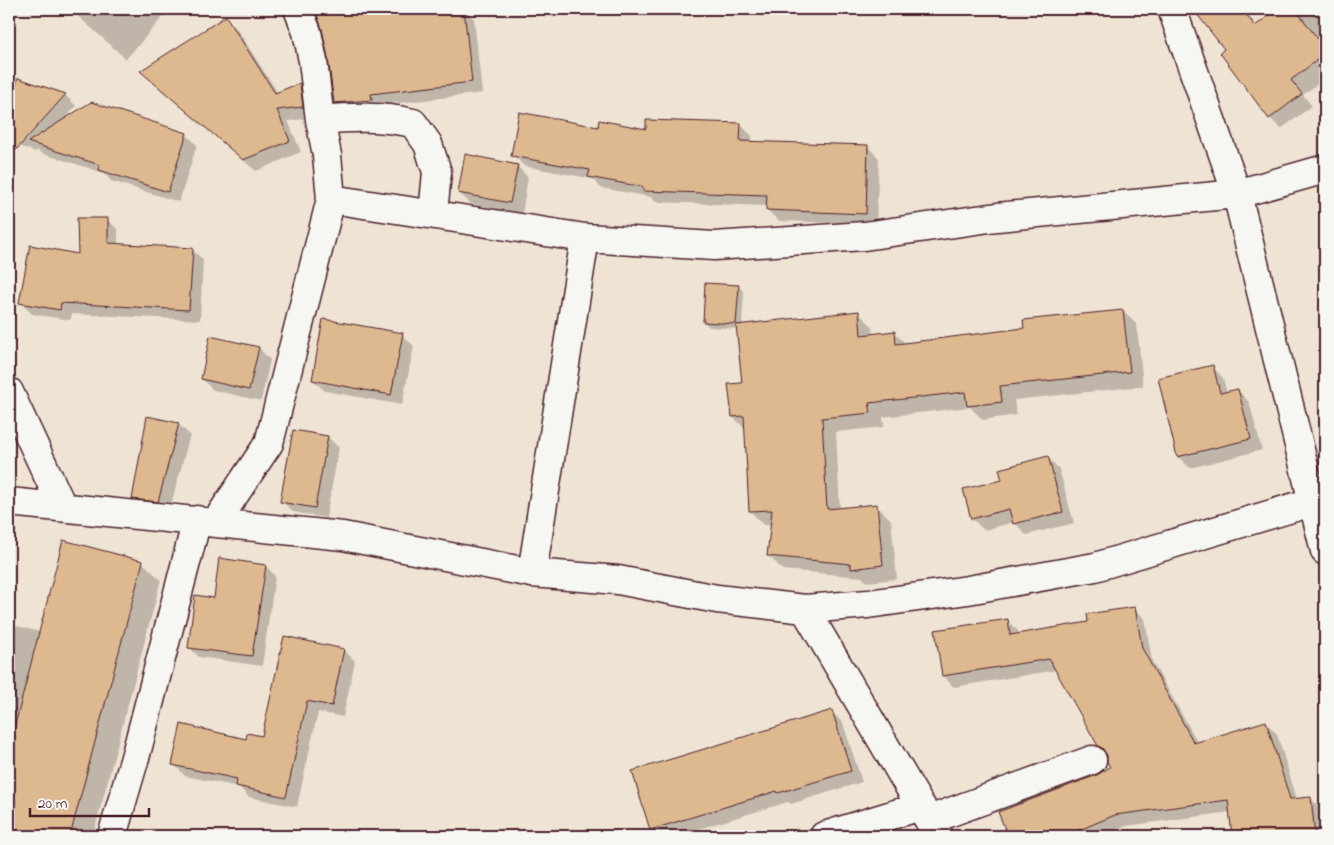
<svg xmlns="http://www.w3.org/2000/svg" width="1334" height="845" viewBox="0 0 1334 845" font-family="'Indie Flower',sans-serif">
  <rect width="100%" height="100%" fill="#efe4d4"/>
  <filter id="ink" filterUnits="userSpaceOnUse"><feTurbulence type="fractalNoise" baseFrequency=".02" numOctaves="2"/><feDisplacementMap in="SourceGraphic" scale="10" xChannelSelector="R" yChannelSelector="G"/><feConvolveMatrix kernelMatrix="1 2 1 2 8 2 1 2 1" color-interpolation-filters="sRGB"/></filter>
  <g filter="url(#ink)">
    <path fill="#0003" d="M 70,9 L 170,9 L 126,59 Z
      M 316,9 L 384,9 L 386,17 L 464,9 L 474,19 L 482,93 L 382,105 L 346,113 L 335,103 L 323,28 Z
      M 1226,9 L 1243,9 L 1257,26 L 1280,9 L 1325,9 L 1325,78 L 1303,95 L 1312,106 L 1281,129 L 1270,118 L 1226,50 L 1206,24 Z
      M 226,18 L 237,29 L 278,93 L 300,84 L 311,95 L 313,118 L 288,121 L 301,152 L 256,171 L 153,82 Z
      M 19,80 L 65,95 L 76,106 L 63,121 L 186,134 L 197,145 L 179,202 L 111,181 L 104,173 L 41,153 L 37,150 L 36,152 L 13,144 L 9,140 L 9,111 Z
      M 741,125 L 752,136 L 752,143 L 868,147 L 879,158 L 876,224 L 779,221 L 767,210 L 767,206 L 656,202 L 651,197 L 601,188 L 593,179 L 524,166 L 513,155 L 599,128 L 647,130 Z
      M 517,166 L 528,177 L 522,214 L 471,204 L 459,193 Z
      M 107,219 L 118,230 L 118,245 L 192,249 L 203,260 L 200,320 L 72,314 L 70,320 L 32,314 L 21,303 L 79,255 Z
      M 738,286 L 744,292 L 742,325 L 858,312 L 872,326 L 873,335 L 894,332 L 906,344 L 1026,329 L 1123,311 L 1137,325 L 1143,386 L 1014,400 L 1016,415 L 983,420 L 970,407 L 883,417 L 884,427 L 836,432 L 840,509 L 876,505 L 891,520 L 897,579 L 867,582 L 862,577 L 783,570 L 769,556 L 772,525 L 764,525 L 750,511 L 746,430 L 733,417 L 743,384 L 737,329 L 709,327 L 704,321 Z
      M 402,335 L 414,346 L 402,405 L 325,391 L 313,380 Z
      M 259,348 L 270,360 L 261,401 L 213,390 L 202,379 Z
      M 1212,366 L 1223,378 L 1227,393 L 1238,390 L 1249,402 L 1262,450 L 1190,468 L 1178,457 Z
      M 178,424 L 190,435 L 169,512 L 145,510 L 134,498 Z
      M 328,437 L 339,448 L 326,518 L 293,512 L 282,501 Z
      M 1048,457 L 1059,469 L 1074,523 L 1026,535 L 1014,522 L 984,530 L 972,519 L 965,490 L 1003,481 Z
      M 142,562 L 161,580 L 93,836 L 9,836 L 9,624 L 40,632 Z
      M 266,566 L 275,576 L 262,666 L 199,657 L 189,647 L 215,599 Z
      M 1134,608 L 1145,619 L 1152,661 L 1198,743 L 1266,723 L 1277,734 L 1297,799 L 1310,798 L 1322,809 L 1324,836 L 1233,836 L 1231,812 L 1126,826 L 1102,836 L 1009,836 L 1000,813 L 1098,776 L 1112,767 L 1107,753 L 1099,745 L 1057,670 L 954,687 L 943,676 L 1007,620 L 1018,631 L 1019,635 L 1090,623 Z
      M 344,650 L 355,661 L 343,717 L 318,712 L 297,807 L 249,797 L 239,787 L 185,776 L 174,764 L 247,740 L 263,738 Z
      M 831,711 L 843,723 L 862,782 L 791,804 L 788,802 L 675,836 L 658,836 L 651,829 Z"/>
    <path fill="#deb98f" stroke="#4a1f2b" d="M 315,9 L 464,9 L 472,82 L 371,94 L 372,100 L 334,103 L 328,58 L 322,29 Z
      M 1193,9 L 1242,9 L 1255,26 L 1278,9 L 1295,9 L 1325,48 L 1325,54 L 1291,80 L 1302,94 L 1269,119 L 1220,53 L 1224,49 Z
      M 226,16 L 275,93 L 300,83 L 303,107 L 277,110 L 290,141 L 243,160 L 140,71 Z
      M 18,78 L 66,94 L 9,158 L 9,107 Z
      M 91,102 L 187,133 L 168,192 L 99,170 L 100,165 L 28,142 Z
      M 519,112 L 598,127 L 599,120 L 646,129 L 646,120 L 741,123 L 740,141 L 868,145 L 866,214 L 766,210 L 767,195 L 643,191 L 643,187 L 588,177 L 590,170 L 511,156 Z
      M 465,154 L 518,165 L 510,203 L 458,193 Z
      M 77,218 L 108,218 L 108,243 L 193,248 L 189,310 L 61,303 L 60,310 L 19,303 L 30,245 L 78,254 Z
      M 705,283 L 739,285 L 736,324 L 703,322 Z
      M 1123,310 L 1130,372 L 1000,386 L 1002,402 L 967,406 L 965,392 L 869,403 L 871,413 L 822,418 L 827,509 L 877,504 L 883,565 L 851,569 L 851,564 L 767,556 L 772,510 L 749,511 L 744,416 L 732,417 L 728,384 L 742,383 L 736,325 L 859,311 L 861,335 L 895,331 L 896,344 L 1024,328 L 1023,320 Z
      M 323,319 L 403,333 L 391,395 L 312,380 Z
      M 210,336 L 259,347 L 249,390 L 201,379 Z
      M 1213,365 L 1220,393 L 1238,389 L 1251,439 L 1177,457 L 1158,378 Z
      M 147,416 L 179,423 L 158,502 L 132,499 Z
      M 293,430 L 328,436 L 315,508 L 280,502 Z
      M 1048,456 L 1063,512 L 1013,524 L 1009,509 L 971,519 L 963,489 L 1002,480 L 999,469 Z
      M 63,540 L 143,561 L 70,836 L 43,836 L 9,827 L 9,748 Z
      M 219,558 L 266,565 L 252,656 L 188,648 L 195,595 L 214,598 Z
      M 1135,607 L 1142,648 L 1194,743 L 1266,721 L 1290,799 L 1311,797 L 1315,836 L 1232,836 L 1228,800 L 1115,815 L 1065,836 L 1008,836 L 998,812 L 1097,775 L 1110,767 L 1107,762 L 1107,755 L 1102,748 L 1098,746 L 1049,659 L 942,676 L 935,630 L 1008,619 L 1010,635 L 1088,622 L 1087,614 Z
      M 284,636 L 344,649 L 332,706 L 307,701 L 286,797 L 236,786 L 237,779 L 172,765 L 181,724 L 246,739 L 247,733 L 262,736 Z
      M 832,710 L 851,771 L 778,793 L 777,791 L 650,830 L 632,771 Z"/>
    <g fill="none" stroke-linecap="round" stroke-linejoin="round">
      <defs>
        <path id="minor" d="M 298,9 L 307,32 L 313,61 L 320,120 L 327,155 L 331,199
          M 1172,9 L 1237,194 L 1325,551
          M 320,120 C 352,117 382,116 413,123 L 428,144 L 437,172 L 433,214
          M 9,392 L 62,506
          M 9,502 L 343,536 L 532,573 L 618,580 L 717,599 L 805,609 L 868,604 L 968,590 L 1095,567 L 1325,498
          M 216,522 L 269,443 L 331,199 L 585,238 L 714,246 L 864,236 L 997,217 L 1237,194 L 1325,169
          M 532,573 L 585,238
          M 805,609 L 938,836
          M 929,820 L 1092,760
          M 112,836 L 136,754 L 197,520
          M 824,836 L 921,806"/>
      </defs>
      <use href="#minor" stroke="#4a1f2b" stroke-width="31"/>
      <use href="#minor" stroke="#f6f6f2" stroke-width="28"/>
    </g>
  </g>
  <rect width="1334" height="845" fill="none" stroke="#f6f6f2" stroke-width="30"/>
  <rect x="15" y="15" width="1304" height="815" fill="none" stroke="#4a1f2b" stroke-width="2" filter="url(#ink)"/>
  <path d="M30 808v8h119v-8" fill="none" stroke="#4a1f2b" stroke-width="2.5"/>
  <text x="38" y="808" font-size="15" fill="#4a1f2b" stroke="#f6f6f2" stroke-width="4" paint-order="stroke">20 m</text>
</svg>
